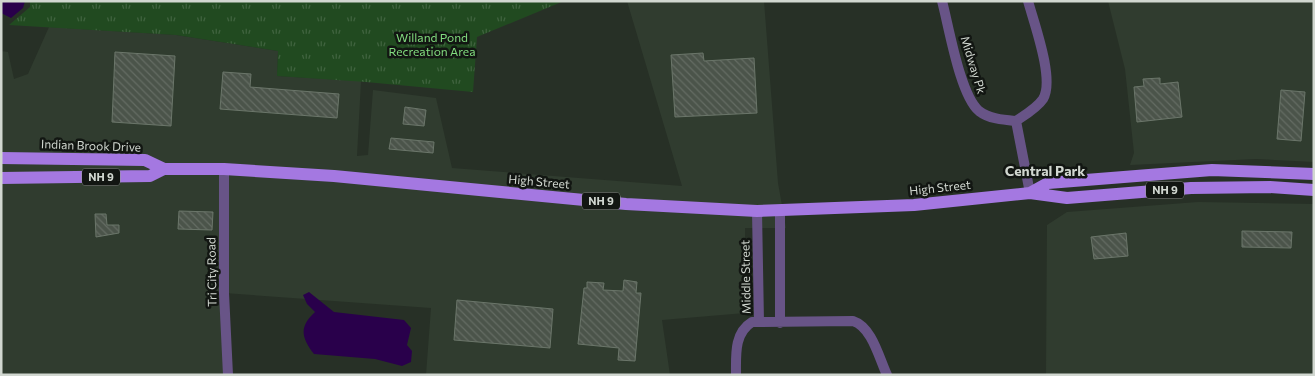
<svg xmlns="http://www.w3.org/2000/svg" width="1315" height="376" viewBox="0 0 1315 376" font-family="Commissioner,sans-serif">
  <defs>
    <pattern id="park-tufts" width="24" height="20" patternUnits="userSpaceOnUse" patternTransform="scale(1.25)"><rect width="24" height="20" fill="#214a20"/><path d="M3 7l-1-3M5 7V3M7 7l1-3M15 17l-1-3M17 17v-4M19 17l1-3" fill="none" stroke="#40633f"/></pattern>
    <pattern id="building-back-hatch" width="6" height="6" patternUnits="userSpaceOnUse" patternTransform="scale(1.25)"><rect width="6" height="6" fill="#4b544a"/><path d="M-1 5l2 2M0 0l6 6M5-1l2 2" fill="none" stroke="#646c63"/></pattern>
  </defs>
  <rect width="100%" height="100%" fill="#273026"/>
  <path fill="#303c2f" d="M 627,1 L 764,1 L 778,183 L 786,228 L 745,228 L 745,313 L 662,320 L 670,375 L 426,375 L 431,308 L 224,293 L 228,375 L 1,375 L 1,51 L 8,52 L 14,79 L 28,74 L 49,27 L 176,35 L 278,51 L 277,76 L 361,81 L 357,156 L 368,155 L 373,90 L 436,98 L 452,168 L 682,186 Z
    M 1108,1 L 1314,1 L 1314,162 L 1256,159 L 1130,165 L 1134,153 L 1125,69 Z
    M 1198,202 L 1314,204 L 1314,375 L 1046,375 L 1047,225 L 1067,212 Z"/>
  <path fill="url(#park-tufts)" d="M 30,1 L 564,1 L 477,37 L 473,92 L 366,82 L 277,76 L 278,51 L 176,35 L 9,25 L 30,7 Z"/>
  <path fill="#29004b" d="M 1,1 L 25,1 L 23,8 L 11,18 L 1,13 Z
    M 309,292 L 334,312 L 404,320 L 411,328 L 407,345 L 412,351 L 411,362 L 402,366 L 375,359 L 314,354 C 301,337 299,327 315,312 L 307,304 L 303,295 Z"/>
  <path fill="url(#building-back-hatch)" stroke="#6b766a" d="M 115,52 L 175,56 L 171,126 L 112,122 Z
    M 703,53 L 704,61 L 754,58 L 757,113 L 675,117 L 671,55 Z
    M 223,72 L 251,74 L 250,87 L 339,94 L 337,118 L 220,109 Z
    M 1160,78 L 1160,84 L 1178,82 L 1182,117 L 1137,122 L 1134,87 L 1144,86 L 1143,79 Z
    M 1281,90 L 1305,92 L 1301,141 L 1277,139 Z
    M 405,107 L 426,110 L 424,126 L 403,124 Z
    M 391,138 L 434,142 L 433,153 L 389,149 Z
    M 179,211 L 213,212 L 212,230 L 178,229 Z
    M 95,214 L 106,214 L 107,225 L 119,225 L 119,233 L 96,237 Z
    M 1242,231 L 1292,232 L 1291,248 L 1242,247 Z
    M 1126,233 L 1128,256 L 1094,259 L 1091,237 Z
    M 624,280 L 637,282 L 636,293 L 641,293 L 635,361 L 618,360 L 619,348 L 578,344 L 584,288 L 587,288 L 587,282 L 604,283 L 603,290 L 623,291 Z
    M 457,300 L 553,309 L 550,348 L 454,340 Z"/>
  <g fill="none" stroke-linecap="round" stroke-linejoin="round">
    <path stroke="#685487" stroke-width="10" d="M 942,1 C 949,27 960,95 979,111 C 989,119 1004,120 1016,121 C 1025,115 1037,108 1043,99 C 1055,80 1034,23 1028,1
      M 1016,121 L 1030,193
      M 224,169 L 224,293 L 228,375
      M 757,211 L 759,322
      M 780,211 L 780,323
      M 736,375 C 736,355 734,333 752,322 L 853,321 C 872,327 879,358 887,375"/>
    <path stroke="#a478e1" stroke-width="12" d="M 1,158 L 145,160 L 164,169 L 224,169 L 334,176 L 626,204 L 757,211 L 914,205 L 1030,193 L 1067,198 L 1191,188 L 1270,187 L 1314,190
      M 1,178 L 150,176 L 164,169
      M 1030,193 L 1048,183 L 1212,170 L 1314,174"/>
  </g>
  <g text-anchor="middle" stroke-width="5" stroke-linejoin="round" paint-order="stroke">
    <g fill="#121612" stroke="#989d97" stroke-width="1">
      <rect x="82" y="168.5" width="38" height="17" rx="4"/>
      <rect x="1146" y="181.5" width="38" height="17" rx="4"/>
      <rect x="582" y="192.5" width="38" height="17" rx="4"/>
    </g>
    <g font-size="11" font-weight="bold" fill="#d1d7d0">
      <text x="101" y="181">NH 9</text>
      <text x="1165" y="194">NH 9</text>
      <text x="601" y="205">NH 9</text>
    </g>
    <g font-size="12" fill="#82dc7f" stroke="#121612">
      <text x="432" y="42">Willand Pond<tspan x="432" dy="14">Recreation Area</tspan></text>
    </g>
    <g font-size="12" fill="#d1d7d0" stroke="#121612">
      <text transform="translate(973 65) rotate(73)" y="4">Midway Pk</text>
      <text transform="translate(91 146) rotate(2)" y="4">Indian Brook Drive</text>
      <text transform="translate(539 182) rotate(5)" y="4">High Street</text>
      <text transform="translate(940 188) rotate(-6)" y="4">High Street</text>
      <text transform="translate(212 272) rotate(-91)" y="4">Tri City Road</text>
      <text transform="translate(746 277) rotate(-91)" y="4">Middle Street</text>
    </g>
    <g font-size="14" font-weight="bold" fill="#d1d7d0" stroke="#121612">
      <text x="1045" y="176">Central Park</text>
    </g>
  </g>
  <rect width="1315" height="376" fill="none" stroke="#d1d7d0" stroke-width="5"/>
</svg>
